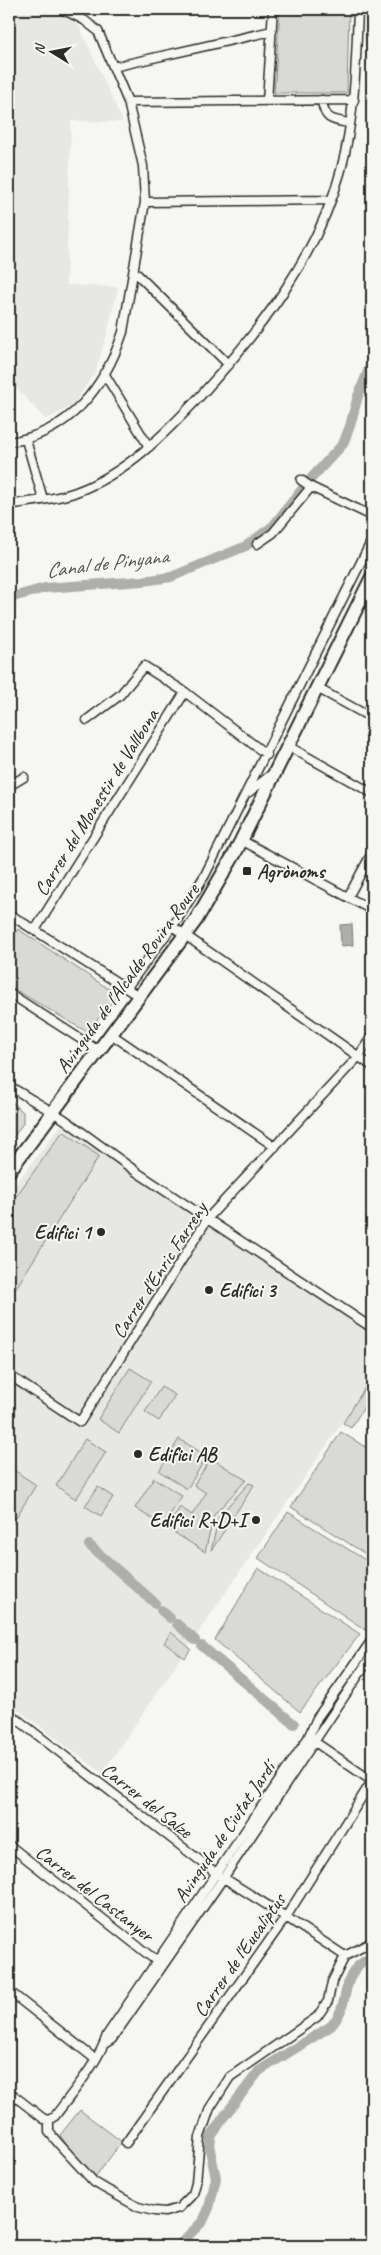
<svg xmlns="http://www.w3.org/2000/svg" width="381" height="2255" viewBox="0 0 381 2255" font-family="Caveat,sans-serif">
  <rect width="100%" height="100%" fill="#f6f6f2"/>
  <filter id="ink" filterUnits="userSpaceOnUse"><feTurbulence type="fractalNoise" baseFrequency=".02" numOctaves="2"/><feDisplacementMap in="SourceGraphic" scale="10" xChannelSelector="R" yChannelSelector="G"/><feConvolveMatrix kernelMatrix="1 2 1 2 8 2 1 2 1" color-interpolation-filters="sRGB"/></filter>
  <g filter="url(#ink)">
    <path fill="#e7e7e3" d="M 9,9 L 55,9 L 79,26 L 123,122 L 71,121 L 66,285 L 118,287 L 107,334 L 95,373 L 73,405 L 54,416 L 45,419 L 9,380 Z
      M 61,1125 L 372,1331 L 372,1379 L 102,1773 L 9,1703 L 9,1193 Z"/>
    <path fill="#d9d9d5" stroke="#828280" d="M 280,9 L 349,9 L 347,93 L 274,93 Z
      M 18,929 L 118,995 L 87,1032 L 9,986 L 9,943 Z
      M 9,1099 L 23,1112 L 23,1123 L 9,1144 Z
      M 63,1131 L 99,1156 L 9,1299 L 9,1206 Z
      M 130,1368 L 151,1381 L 119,1433 L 98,1419 Z
      M 372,1376 L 372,1394 L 351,1428 L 343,1423 Z
      M 161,1387 L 175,1395 L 159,1421 L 145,1412 Z
      M 341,1432 L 372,1451 L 372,1558 L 291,1507 Z
      M 85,1439 L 106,1452 L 76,1499 L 56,1486 Z
      M 179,1439 L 207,1456 L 187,1489 L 159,1471 Z
      M 211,1458 L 246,1480 L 214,1515 L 205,1552 L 167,1528 L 180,1507 L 192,1515 L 206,1493 L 194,1485 Z
      M 11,1468 L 36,1485 L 9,1529 L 9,1472 Z
      M 154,1478 L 182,1496 L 163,1526 L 135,1508 Z
      M 249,1483 L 254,1485 L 211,1551 L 219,1516 Z
      M 98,1487 L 113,1497 L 101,1516 L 85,1506 Z
      M 288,1512 L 372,1564 L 372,1630 L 370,1633 L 258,1558 Z
      M 258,1568 L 360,1634 L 300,1712 L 215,1640 Z
      M 171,1632 L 191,1649 L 185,1658 L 164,1643 Z
      M 80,2110 L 122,2142 L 95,2177 L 78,2162 L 60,2135 Z"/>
    <path fill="#aeaeab" stroke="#7a7a78" d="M 352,924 L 353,945 L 341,946 L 340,925 Z"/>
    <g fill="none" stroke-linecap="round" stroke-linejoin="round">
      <path stroke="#aeaeab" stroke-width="10" d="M 9,598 L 45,588 L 143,581 L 171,577 L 246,546 L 273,526 L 307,483 L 343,444 L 350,426 L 358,396 L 372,361
        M 89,1545 L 155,1603
        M 161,1610 L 170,1618
        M 177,1624 L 195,1640
        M 202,1646 L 294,1724
        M 178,2246 L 203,2221 L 209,2208 L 216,2178 L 210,2150 L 211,2137 L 223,2118 L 259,2071 L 331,2026 C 354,2001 336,1973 372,1957"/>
      <defs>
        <path id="street" d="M 113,67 L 272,31
          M 322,100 C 324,120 332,120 349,123
          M 267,101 L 273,9
          M 128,102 L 354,100
          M 145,202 L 330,200
          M 134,271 L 229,365
          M 104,373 L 149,447
          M 26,440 L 43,499
          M 9,442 C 69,434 105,387 123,332 L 145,202 L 143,166 L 128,102 L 98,31 L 84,20 L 62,9
          M 301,480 L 311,487 L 372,516
          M 9,505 C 30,501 55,500 76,492 C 127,473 167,432 203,393 C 261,329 318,255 341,170 C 355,117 356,63 358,9
          M 257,544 L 273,533 L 311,487
          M 317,688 L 372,718
          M 87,720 L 120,695 L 144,666 L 185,692 L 267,755
          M 288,746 L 372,793
          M 9,786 L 24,777
          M 249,792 L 272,774
          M 241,840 L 372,910
          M 348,897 L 372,853
          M 9,914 L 140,997
          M 172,926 L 372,1066
          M 35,930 L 185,692
          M 127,987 L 177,920 L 205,875 L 372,540
          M 9,993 L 99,1051
          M 111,1034 L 275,1147
          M 9,1086 L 64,1119 L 138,1173 L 372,1328
          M 9,1375 L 80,1422 L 208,1218 L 358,1057 L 372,1036
          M 9,1713 L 216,1873 L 286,1917 L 345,1956
          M 312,1740 L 372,1781
          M 9,1845 L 159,1963
          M 9,1991 L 95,2059
          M 104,2044 L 112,2039 L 224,1877 L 372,1655
          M 9,2092 L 44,2119 L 49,2120
          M 49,2120 L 55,2116 C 72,2093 99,2062 107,2035 L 308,1738 L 317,1718 L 372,1640
          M 49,2120 L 49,2132 L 59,2144 L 94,2182 L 104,2188 L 138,2207 L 154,2211 L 165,2212 L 179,2208 L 193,2194 L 196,2183 L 200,2137 L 210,2108 L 230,2077 L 317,2017 L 328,2001 L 332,1982 L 345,1956 L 372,1942
          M 126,2143 L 286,1917 L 372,1781"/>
        <path id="primary" d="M 9,1171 L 196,920 L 235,853 L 372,577"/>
      </defs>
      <use href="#street" stroke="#2b2b2b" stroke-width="11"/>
      <use href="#primary" stroke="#2b2b2b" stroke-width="16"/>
      <use href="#street" stroke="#f6f6f2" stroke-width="8"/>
      <use href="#primary" stroke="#f6f6f2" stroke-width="12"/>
    </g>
  </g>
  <g fill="#2b2b2b" stroke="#f6f6f2" stroke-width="2">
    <rect x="242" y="866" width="10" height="10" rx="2.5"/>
    <circle cx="101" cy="1232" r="5"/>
    <circle cx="209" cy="1290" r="5"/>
    <circle cx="138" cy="1454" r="5"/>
    <circle cx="256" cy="1520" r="5"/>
  </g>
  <g text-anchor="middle" stroke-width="4" stroke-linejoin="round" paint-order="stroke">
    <g font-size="20" fill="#2b2b2b" stroke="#f6f6f2">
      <text transform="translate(96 802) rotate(-58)" y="7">Carrer del Monestir de Vallbona</text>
      <text transform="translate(127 978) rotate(-54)" y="7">Avinguda de l'Alcalde Rovira Roure</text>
      <text transform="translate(159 1270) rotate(-57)" y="7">Carrer d'Enric Farreny</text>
      <text transform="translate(147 1800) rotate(38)" y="7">Carrer del Salze</text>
      <text transform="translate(224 1832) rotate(-56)" y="7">Avinguda de Ciutat Jardí</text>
      <text transform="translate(95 1893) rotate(38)" y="7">Carrer del Castanyer</text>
      <text transform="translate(239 1955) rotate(-55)" y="7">Carrer de l'Eucaliptus</text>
    </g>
    <g font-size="20" font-weight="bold" fill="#2b2b2b" stroke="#f6f6f2" text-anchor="start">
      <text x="257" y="878">Agrònoms</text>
      <text x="91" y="1239" text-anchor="end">Edifici 1</text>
      <text x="219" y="1297">Edifici 3</text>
      <text x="148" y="1461">Edifici AB</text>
      <text x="246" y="1527" text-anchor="end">Edifici R+D+I</text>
    </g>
    <g font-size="21" font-style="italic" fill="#525251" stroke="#f6f6f2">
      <text transform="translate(107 563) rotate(-7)" y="7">Canal de Pinyana</text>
    </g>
  </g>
  <rect width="381" height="2255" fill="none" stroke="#f6f6f2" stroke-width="30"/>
  <rect x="15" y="15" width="351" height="2225" fill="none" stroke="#2b2b2b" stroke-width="2" filter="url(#ink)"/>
  <g transform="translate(52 52) rotate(280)" stroke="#f6f6f2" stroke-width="4" paint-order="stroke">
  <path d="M0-4L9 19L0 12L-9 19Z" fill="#2b2b2b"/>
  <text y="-8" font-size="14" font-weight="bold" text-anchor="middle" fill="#2b2b2b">N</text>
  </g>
</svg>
